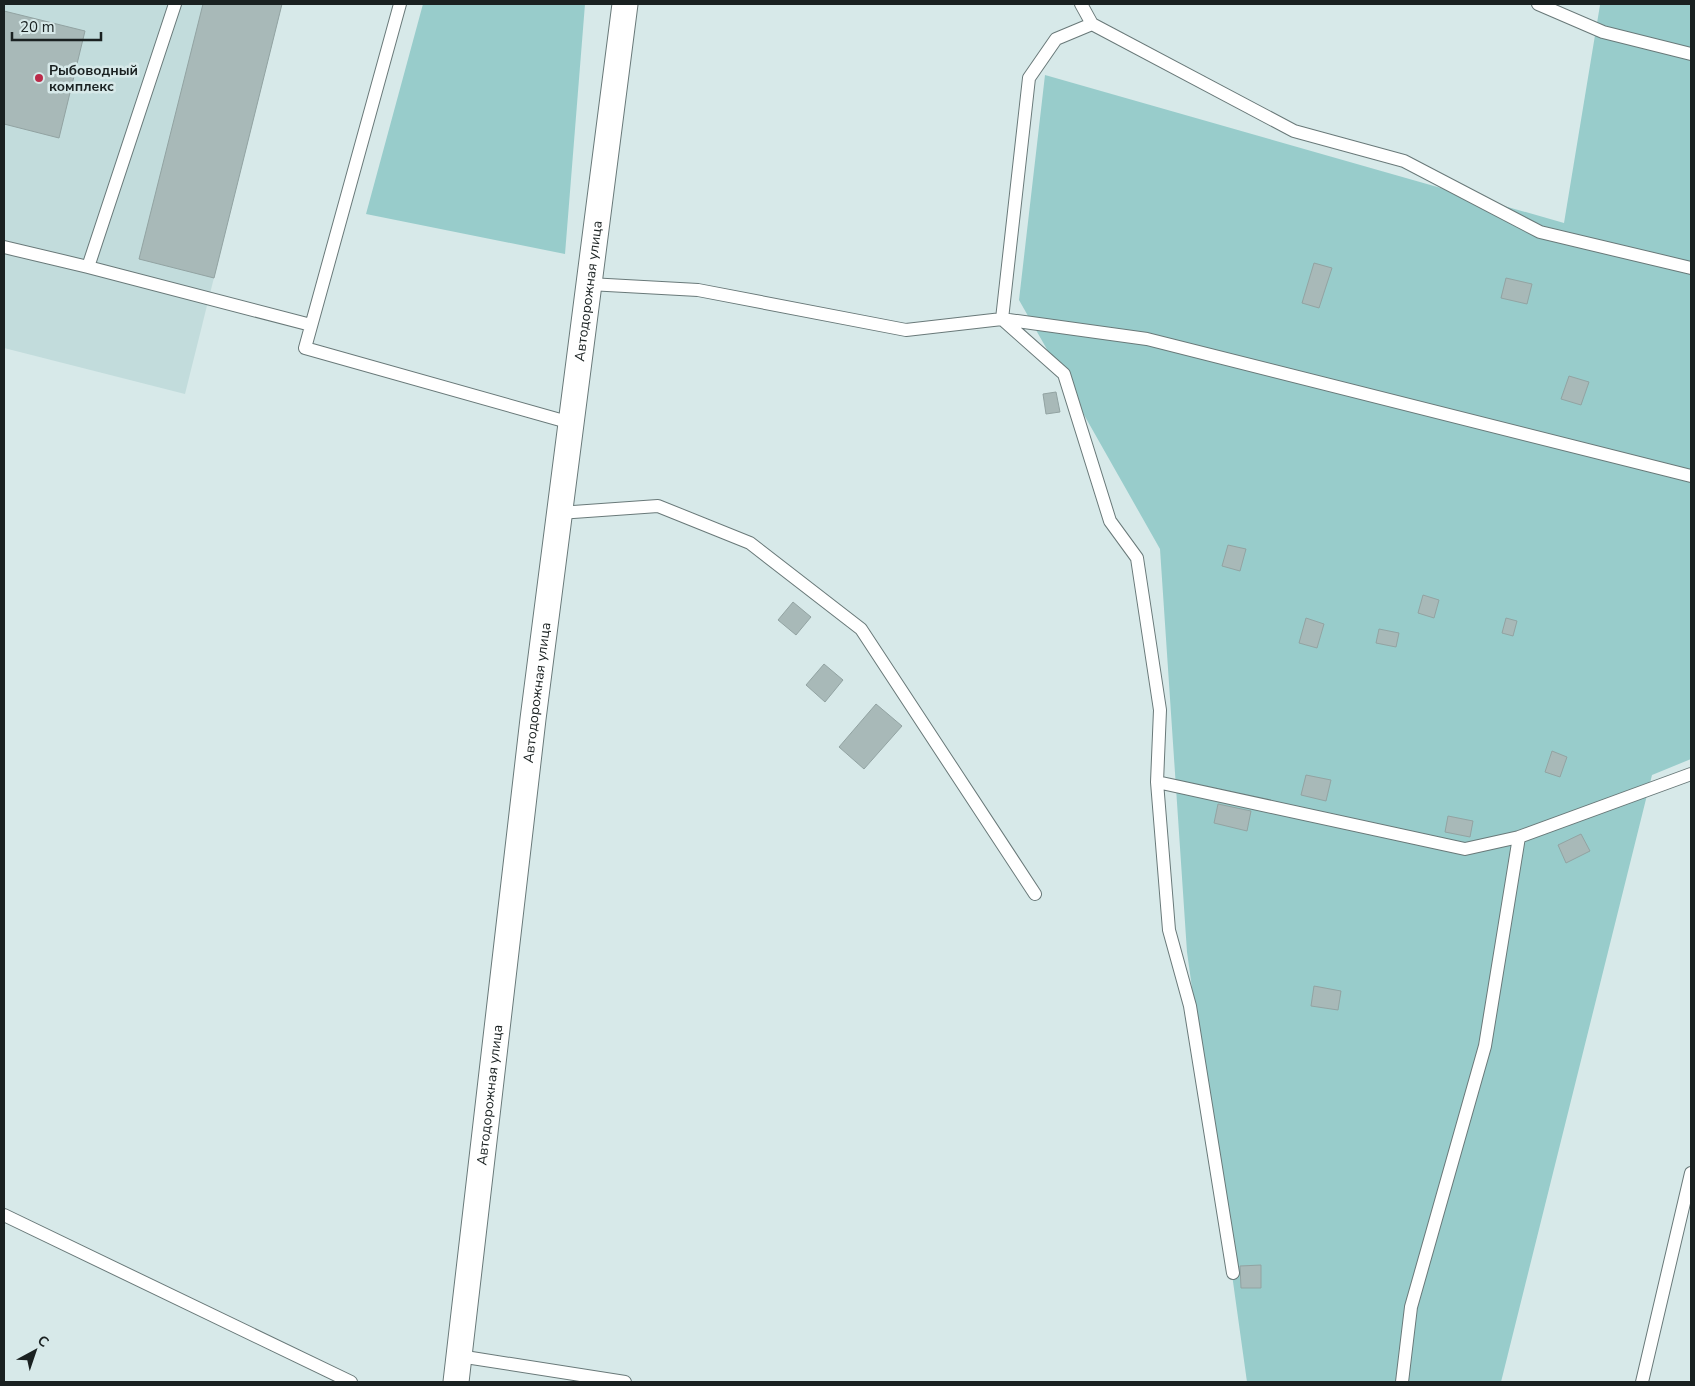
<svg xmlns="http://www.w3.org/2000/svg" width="1695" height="1386" viewBox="0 0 1695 1386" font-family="'Nunito Sans',sans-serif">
  <rect width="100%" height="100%" fill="#d7e9e9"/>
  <path fill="#c2dcdc" d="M 4,4 L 282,4 L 185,394 L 4,348 Z"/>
  <path fill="#98cccb" d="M 423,4 L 585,4 L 565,254 L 366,214 Z
    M 1596,4 L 1691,4 L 1691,759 L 1652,775 L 1501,1382 L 1247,1382 L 1187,952 L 1160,549 L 1019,300 L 1045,75 L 1564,223 L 1600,5 Z"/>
  <path fill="#a8b9b8" stroke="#92a3a2" d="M 203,4 L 282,4 L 214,278 L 139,259 Z
    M 4,11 L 85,31 L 59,138 L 4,124 Z
    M 1314,263 L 1332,268 L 1319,308 L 1302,303 Z
    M 1506,278 L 1532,284 L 1527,304 L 1501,298 Z
    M 1569,376 L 1589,382 L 1581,405 L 1561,399 Z
    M 1056,392 L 1060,412 L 1046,414 L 1043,394 Z
    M 1228,545 L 1246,549 L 1240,571 L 1222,566 Z
    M 1423,595 L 1439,600 L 1434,618 L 1418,613 Z
    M 793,602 L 811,617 L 796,635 L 778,620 Z
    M 1306,618 L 1324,624 L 1317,648 L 1299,643 Z
    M 1506,618 L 1517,621 L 1513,636 L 1502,633 Z
    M 1379,629 L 1399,633 L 1396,647 L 1376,643 Z
    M 824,664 L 843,680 L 825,702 L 806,685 Z
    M 876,704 L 902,726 L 864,769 L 839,747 Z
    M 1552,751 L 1567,757 L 1560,777 L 1545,772 Z
    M 1306,775 L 1331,780 L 1326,801 L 1301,795 Z
    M 1218,804 L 1251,811 L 1247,831 L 1214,823 Z
    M 1448,816 L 1473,821 L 1470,837 L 1445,832 Z
    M 1581,834 L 1590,851 L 1566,863 L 1558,845 Z
    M 1314,986 L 1341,991 L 1338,1010 L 1311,1006 Z
    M 1261,1265 L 1261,1288 L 1241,1288 L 1240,1266 Z"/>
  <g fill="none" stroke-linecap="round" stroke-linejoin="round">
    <defs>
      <path id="service" d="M 175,4 L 88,267 L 311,325
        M 400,4 L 305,348 L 571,423
        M 1081,4 L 1092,24 L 1294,131 L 1404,161 L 1540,232 L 1691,268
        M 1538,4 L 1603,32 L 1691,54
        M 1092,24 L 1056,39 L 1029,78 L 1002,319 L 1064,374 L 1110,521 L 1137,558 L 1160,710 L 1157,782 L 1169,930 L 1190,1006 L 1233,1273
        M 4,247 L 88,267
        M 589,284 L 698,290 L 906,330 L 1002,319 L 1147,339 L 1691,476
        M 559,513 L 658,506 L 750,543 L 861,629 L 1035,894
        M 1157,782 L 1465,849 L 1519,837
        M 4,1215 L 351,1382
        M 459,1356 L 625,1382
        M 1402,1382 L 1411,1307 L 1485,1046 L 1519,837 L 1691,774
        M 1642,1382 L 1691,1173"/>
      <g id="minor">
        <path id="s1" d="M 456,1382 L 533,719 L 625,4"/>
      </g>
    </defs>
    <use href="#service" stroke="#697979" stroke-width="14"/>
    <use href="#minor" stroke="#697979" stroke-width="27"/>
    <use href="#service" stroke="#fff" stroke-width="12"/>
    <use href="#minor" stroke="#fff" stroke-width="25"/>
  </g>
  <circle fill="#bb2a49" stroke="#d7e9e9" stroke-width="2" cx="39" cy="78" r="5"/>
  <g text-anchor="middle" stroke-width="5" stroke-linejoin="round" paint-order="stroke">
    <g font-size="14" font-weight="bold" fill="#1a2121" stroke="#d7e9e9" text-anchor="start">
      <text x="49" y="75">Рыбоводный<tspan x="49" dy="16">комплекс</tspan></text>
    </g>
    <g font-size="14" fill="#1a2121" stroke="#d7e9e9">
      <text dy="5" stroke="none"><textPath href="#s1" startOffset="1099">Автодорожная улица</textPath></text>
      <text dy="5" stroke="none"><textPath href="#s1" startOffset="694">Автодорожная улица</textPath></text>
      <text dy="5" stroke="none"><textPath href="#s1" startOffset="289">Автодорожная улица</textPath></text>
    </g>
  </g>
  <rect width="1695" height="1386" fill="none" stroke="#1a2121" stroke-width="10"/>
  <g transform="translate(35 1351) rotate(40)" stroke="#d7e9e9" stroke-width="4" paint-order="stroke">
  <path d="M0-4L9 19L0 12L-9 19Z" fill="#1a2121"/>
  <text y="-8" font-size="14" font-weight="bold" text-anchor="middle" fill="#1a2121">С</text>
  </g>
  <path d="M12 32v8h89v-8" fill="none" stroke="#1a2121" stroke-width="2.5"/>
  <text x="20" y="32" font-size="15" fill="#1a2121" stroke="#d7e9e9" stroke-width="4" paint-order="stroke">20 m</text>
</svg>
